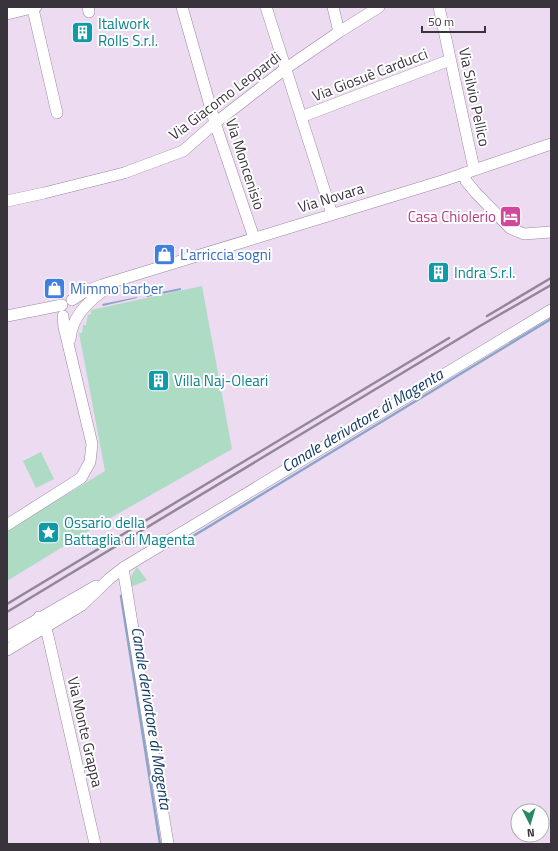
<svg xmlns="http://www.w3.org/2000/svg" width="558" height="851" viewBox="0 0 558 851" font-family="'Titillium Web',sans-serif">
  <rect width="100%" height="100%" fill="#ecdbf1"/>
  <path fill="#addbc4" d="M 202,286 L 232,449 L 105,521 L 7,581 L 7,531 L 105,471 L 79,333 L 82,333 L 83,325 L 86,325 L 88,315 L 91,314 L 91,310 Z
    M 41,452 L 54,479 L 36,488 L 23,461 Z
    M 137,567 L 147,580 L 129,588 L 132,575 Z"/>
  <path fill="#8aa5c9" d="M 181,288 L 181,290 L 147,297 L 146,295 Z
    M 137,297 L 137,298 L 103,306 L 102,304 Z"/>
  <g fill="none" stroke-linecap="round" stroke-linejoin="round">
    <path stroke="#8aa5c9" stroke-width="2.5" d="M 185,541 L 551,319
      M 121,596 L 160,844"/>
    <defs>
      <path id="minor" d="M 88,7 L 89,12
        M 182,7 L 215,123 L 254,238
        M 266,7 L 332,214
        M 333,7 L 339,32
        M 439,7 L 474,169
        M 33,9 L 57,113
        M 7,14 L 36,7
        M 301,117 L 450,60
        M 464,173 L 466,181 L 476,193 L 510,228 L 524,234 L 551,232
        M 7,201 L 44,193 L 124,173 L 183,151 L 215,123 L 285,69 L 339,32 L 379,7
        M 72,300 L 84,292 L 102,285 L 442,181 L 551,144
        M 7,316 L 62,305
        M 70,339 C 72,315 90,299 109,287
        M 7,525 L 81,478 L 90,462 L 92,444 L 64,327 L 63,316
        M 123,568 L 168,844
        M 39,617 L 45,627 L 48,636 L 95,844
        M 7,637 L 96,586
        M 7,650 L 82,605 L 109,579 L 123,568 L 551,310"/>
    </defs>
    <use href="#minor" stroke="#99899d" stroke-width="12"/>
    <use href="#minor" stroke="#fff" stroke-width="11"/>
    <path stroke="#928796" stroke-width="2.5" d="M 487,316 L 551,278
      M 7,604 L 449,338
      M 7,612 L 480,326 L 551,285"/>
  </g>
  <defs>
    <symbol id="building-square" viewBox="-11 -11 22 22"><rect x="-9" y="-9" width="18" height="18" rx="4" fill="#0f9aa8" stroke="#fff"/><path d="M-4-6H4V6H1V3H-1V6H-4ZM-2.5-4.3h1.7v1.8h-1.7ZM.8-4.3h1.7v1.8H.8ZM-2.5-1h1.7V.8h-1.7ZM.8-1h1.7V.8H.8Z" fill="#fff"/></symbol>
    <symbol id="hotel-square" viewBox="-11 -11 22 22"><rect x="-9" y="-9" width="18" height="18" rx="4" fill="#d1479c" stroke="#fff"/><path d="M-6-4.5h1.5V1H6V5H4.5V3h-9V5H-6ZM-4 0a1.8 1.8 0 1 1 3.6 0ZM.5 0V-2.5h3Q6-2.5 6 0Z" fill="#fff"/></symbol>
    <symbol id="shop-square" viewBox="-11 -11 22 22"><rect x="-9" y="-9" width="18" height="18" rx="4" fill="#3f7fe0" stroke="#fff"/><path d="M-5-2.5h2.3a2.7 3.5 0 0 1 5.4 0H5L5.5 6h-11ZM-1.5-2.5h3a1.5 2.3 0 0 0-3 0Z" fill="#fff"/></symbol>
    <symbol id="sight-square" viewBox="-11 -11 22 22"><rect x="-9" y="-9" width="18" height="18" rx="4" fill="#0f9aa8" stroke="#fff"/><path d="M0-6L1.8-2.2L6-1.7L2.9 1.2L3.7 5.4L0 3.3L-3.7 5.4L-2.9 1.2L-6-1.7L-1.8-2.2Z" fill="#fff"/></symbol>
  </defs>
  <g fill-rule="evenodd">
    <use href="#building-square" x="70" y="20" width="25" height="25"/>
    <use href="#hotel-square" x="498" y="204" width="25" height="25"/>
    <use href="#shop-square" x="152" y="242" width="25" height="25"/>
    <use href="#building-square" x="426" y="260" width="25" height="25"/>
    <use href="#shop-square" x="42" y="276" width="25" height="25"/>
    <use href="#building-square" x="146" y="368" width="25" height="25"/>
    <use href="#sight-square" x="36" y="520" width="25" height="25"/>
  </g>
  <g text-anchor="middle" stroke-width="4" stroke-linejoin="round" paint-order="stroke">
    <g font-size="15" fill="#0d838f" stroke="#fff" text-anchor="start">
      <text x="98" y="29">Italwork<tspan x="98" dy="17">Rolls S.r.l.</tspan></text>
      <text x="454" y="278">Indra S.r.l.</text>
      <text x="174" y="386">Villa Naj-Oleari</text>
      <text x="64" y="528">Ossario della<tspan x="64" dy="17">Battaglia di Magenta</tspan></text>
    </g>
    <g font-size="15" fill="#39333b" stroke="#fff">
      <text transform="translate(370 75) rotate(-21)" y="5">Via Giosuè Carducci</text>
      <text transform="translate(225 96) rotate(-37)" y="5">Via Giacomo Leopardi</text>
      <text transform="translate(474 97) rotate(78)" y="5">Via Silvio Pellico</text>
      <text transform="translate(245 164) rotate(72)" y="5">Via Moncenisio</text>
      <text transform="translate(331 198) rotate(-17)" y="5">Via Novara</text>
      <text transform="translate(85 732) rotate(77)" y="5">Via Monte Grappa</text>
    </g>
    <g font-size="15" fill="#b23c85" stroke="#fff" text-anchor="end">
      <text x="496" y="222">Casa Chiolerio</text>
    </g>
    <g font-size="15" fill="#366cbe" stroke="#fff" text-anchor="start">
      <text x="180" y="260">L'arriccia sogni</text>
      <text x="70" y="294">Mimmo barber</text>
    </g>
    <g font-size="16" font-style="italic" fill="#143a67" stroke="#fff">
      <text transform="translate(362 420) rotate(-31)" y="6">Canale derivatore di Magenta</text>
      <text transform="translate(152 718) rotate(81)" y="6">Canale derivatore di Magenta</text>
    </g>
  </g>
  <rect width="558" height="851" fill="none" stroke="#39333b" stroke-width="16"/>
  <g transform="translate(530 823) rotate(175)"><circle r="19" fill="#ffffff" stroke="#b0adb1"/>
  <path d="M0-3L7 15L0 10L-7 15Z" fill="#268963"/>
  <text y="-6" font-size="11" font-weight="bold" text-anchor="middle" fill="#39333b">N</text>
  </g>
  <path d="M422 26v6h63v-6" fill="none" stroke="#39333b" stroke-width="2"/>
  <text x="428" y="26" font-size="12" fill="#39333b" stroke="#ffffff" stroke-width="3" paint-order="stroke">50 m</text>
</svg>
